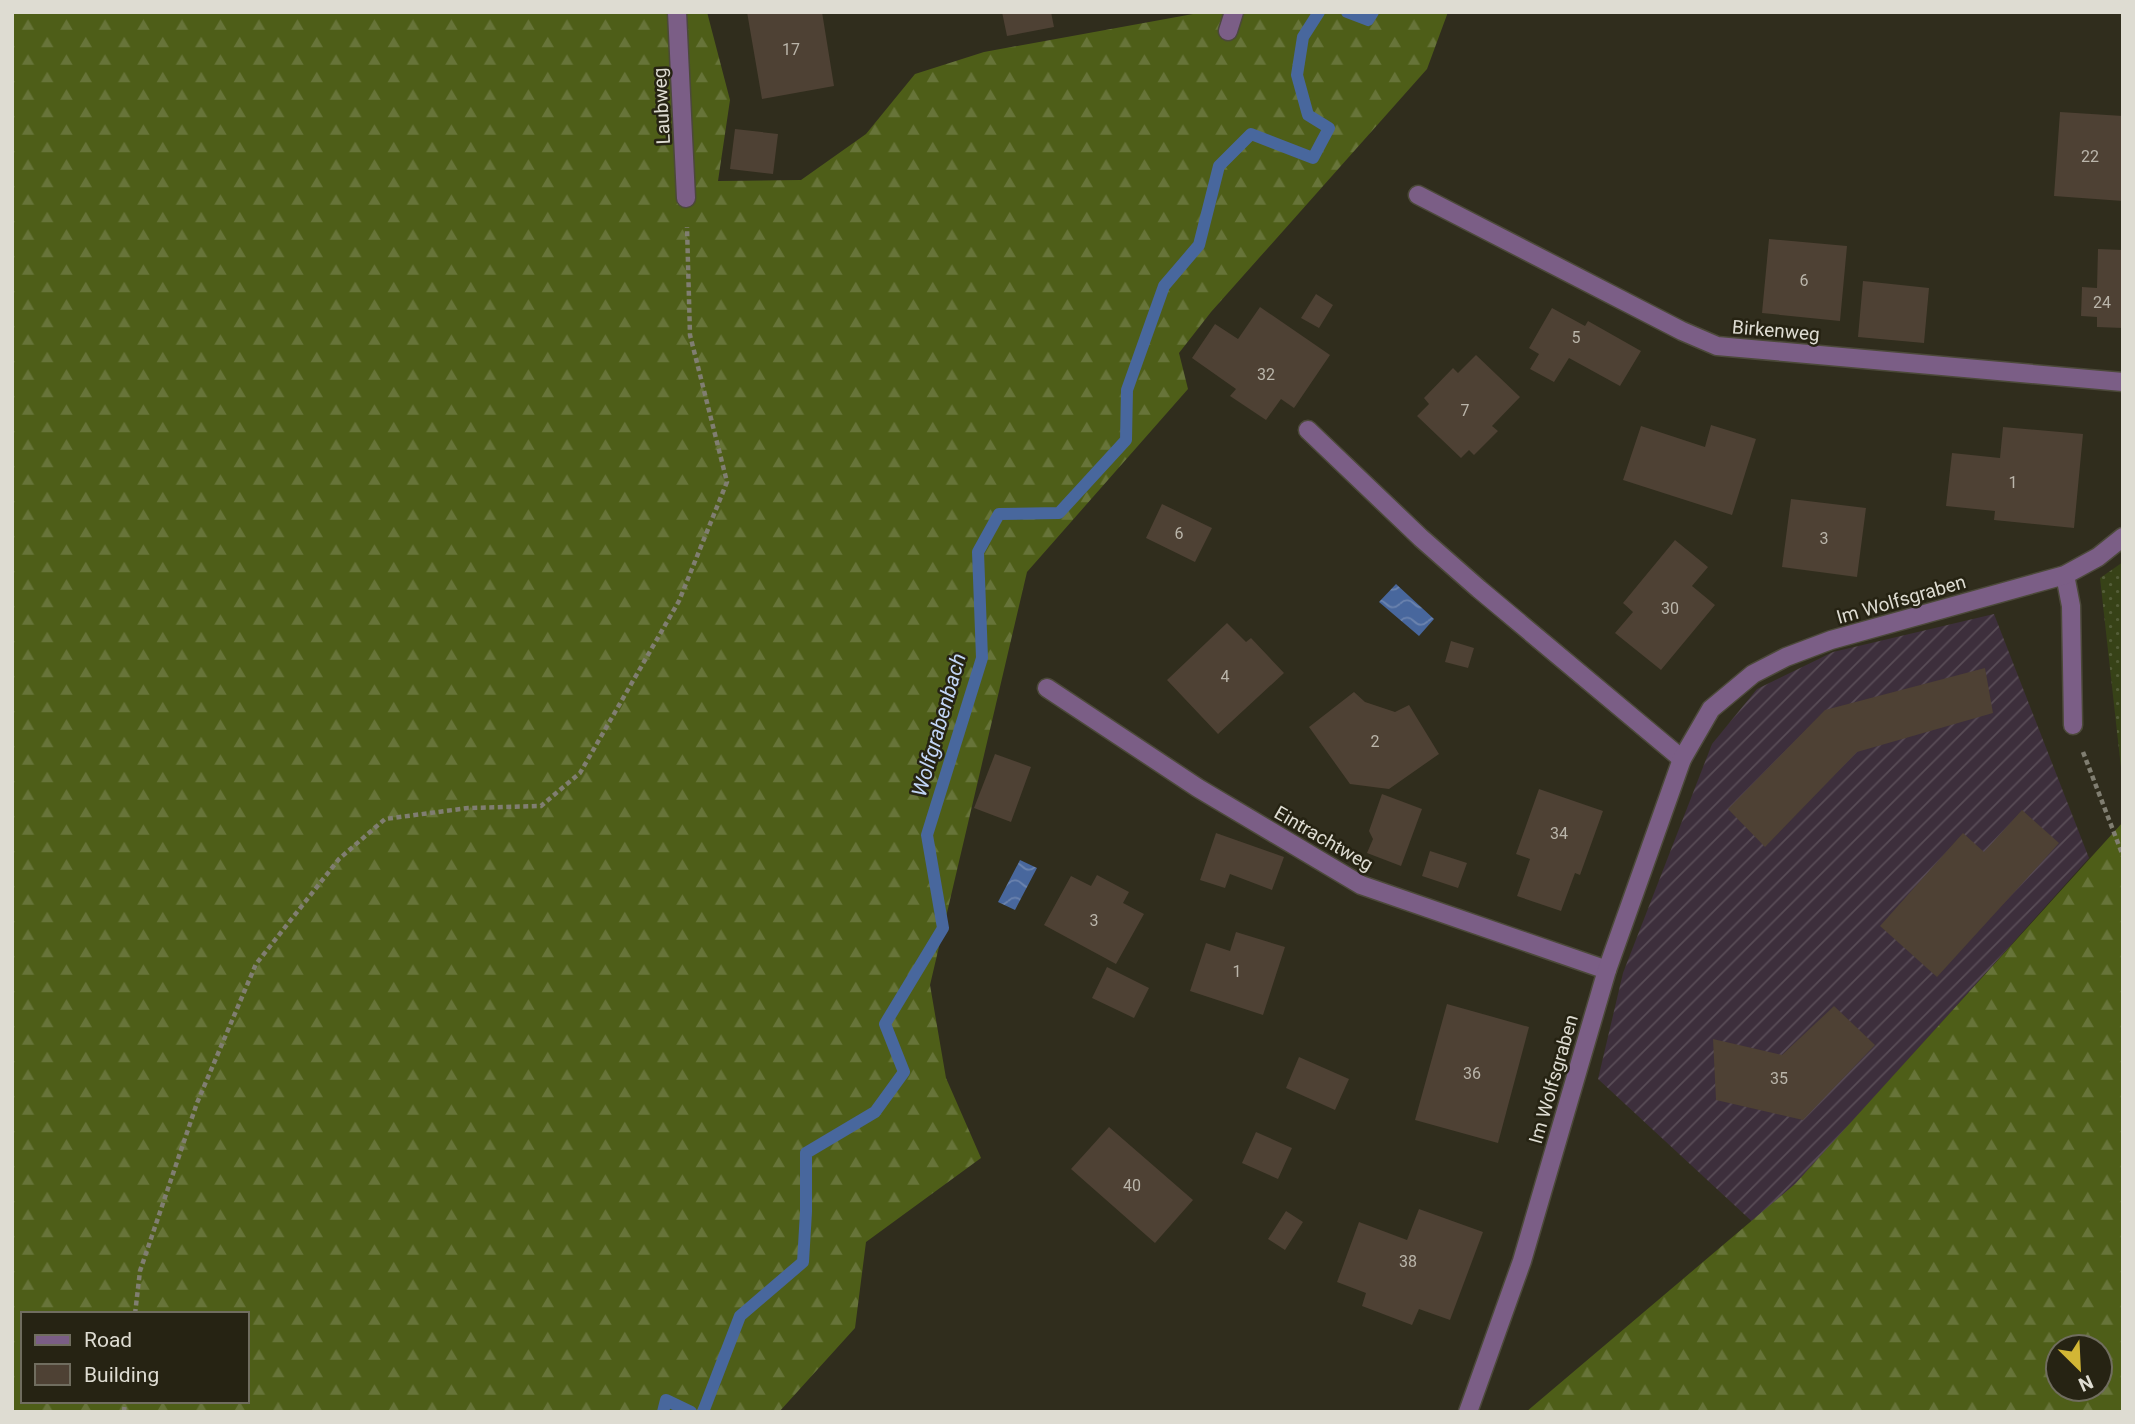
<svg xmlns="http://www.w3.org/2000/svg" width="2135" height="1424" viewBox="0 0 2135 1424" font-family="Roboto,sans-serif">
  <defs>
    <pattern id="industrial-furrows" width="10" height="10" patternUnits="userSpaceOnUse" patternTransform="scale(1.75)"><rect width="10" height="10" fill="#3d2f3c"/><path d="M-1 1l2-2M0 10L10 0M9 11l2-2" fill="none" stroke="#594d57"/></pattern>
    <pattern id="grass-dots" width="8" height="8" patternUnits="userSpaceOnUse" patternTransform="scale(1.75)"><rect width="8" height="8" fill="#374217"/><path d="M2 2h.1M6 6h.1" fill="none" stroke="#545d38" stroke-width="1.8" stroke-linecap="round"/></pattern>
    <pattern id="forest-firs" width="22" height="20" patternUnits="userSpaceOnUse" patternTransform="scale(1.75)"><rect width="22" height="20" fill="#4e5e18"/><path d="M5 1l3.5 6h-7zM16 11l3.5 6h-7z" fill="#677439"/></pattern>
    <pattern id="water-waves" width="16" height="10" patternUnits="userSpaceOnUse" patternTransform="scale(1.75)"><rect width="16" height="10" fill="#48679d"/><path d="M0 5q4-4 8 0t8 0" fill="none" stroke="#6b83ae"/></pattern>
  </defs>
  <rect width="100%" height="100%" fill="#302d1d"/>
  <path fill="url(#industrial-furrows)" d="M 1994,614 L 2089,858 L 1758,1227 L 1598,1079 L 1623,973 L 1712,744 L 1757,689 L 1833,652 Z"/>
  <path fill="url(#grass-dots)" d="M 2123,562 L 2123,786 L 2100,578 Z"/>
  <path fill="url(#forest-firs)" fill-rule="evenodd" d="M 12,12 L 707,12 L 730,100 L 718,181 L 801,180 L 866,134 L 915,74 L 984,52 L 1204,12 L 1448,12 L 1427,69 L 1211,312 L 1179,353 L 1188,389 L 1027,572 L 930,985 L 946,1078 L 981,1158 L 866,1242 L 855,1328 L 779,1412 L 12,1412 ZM 23,1314 L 247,1314 L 247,1401 L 23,1401 Z
    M 2123,822 L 2123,1412 L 1526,1412 L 1795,1184 ZM 2058,1347 L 2100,1347 L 2100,1389 L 2058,1389 Z"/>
  <path fill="url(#water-waves)" d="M 1396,584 L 1434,619 L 1419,636 L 1379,602 Z
    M 1020,860 L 1037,868 L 1015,910 L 998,902 Z"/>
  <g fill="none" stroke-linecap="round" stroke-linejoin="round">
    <path stroke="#48679d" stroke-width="12" d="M 1347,12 L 1368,20 L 1373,12
      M 663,1412 L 666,1400 L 691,1412
      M 703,1412 L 740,1316 L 803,1262 L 806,1212 L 806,1153 L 875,1112 L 904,1072 L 885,1024 L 943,928 L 927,835 L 982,658 L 978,552 L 999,514 L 1059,513 L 1126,440 L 1127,390 L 1164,286 L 1199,245 L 1219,166 L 1251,134 L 1313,158 L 1329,128 L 1308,115 L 1297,75 L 1303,37 L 1319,12"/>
  </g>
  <path fill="#4e4134" d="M 747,12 L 822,12 L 834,86 L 762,99 Z
    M 1002,12 L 1051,12 L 1054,27 L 1007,36 Z
    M 2060,112 L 2123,116 L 2123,201 L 2054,196 Z
    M 735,129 L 778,134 L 773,174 L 730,169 Z
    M 1769,239 L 1847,246 L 1840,321 L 1762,313 Z
    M 2098,249 L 2123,250 L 2123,328 L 2097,327 L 2097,317 L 2081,316 L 2082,287 L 2097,288 Z
    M 1863,281 L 1929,288 L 1924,343 L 1858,337 Z
    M 1316,294 L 1333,305 L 1319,328 L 1301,318 Z
    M 1260,307 L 1330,355 L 1294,408 L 1281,399 L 1266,420 L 1230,396 L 1236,389 L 1192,358 L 1215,324 L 1238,339 Z
    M 1552,308 L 1585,326 L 1588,321 L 1641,351 L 1620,386 L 1569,358 L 1554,382 L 1530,369 L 1539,354 L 1529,348 Z
    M 1476,355 L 1520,397 L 1492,426 L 1498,431 L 1474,455 L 1469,450 L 1461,458 L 1417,416 L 1429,404 L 1424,398 L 1453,368 L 1458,373 Z
    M 1711,425 L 1756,439 L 1732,515 L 1623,480 L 1641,426 L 1705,447 Z
    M 2003,427 L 2083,434 L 2074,528 L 1994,520 L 1995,511 L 1946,506 L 1952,453 L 2000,458 Z
    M 1791,499 L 1866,508 L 1857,577 L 1782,567 Z
    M 1162,504 L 1212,528 L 1195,562 L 1146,538 Z
    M 1675,540 L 1708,567 L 1692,586 L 1715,605 L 1661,670 L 1615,633 L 1633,612 L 1623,603 Z
    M 1227,623 L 1246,642 L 1251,638 L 1284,673 L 1218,734 L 1167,680 Z
    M 1451,641 L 1474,648 L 1468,668 L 1445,662 Z
    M 1985,668 L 1993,713 L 1857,752 L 1765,847 L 1728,809 L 1825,710 Z
    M 1354,692 L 1365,702 L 1395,712 L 1409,705 L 1439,754 L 1389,789 L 1350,784 L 1309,727 Z
    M 995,754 L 1031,767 L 1011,822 L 974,808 Z
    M 1539,789 L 1603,811 L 1580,875 L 1575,873 L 1561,911 L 1517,896 L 1530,859 L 1516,854 Z
    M 1382,794 L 1422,809 L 1401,866 L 1367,853 L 1373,839 L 1369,831 Z
    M 2022,810 L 2059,843 L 1937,977 L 1880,926 L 1963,833 L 1984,852 Z
    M 1216,833 L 1284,857 L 1272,890 L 1230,874 L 1225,888 L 1200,880 Z
    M 1430,851 L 1467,863 L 1458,888 L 1422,876 Z
    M 1097,875 L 1129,892 L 1123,903 L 1144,914 L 1116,964 L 1044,925 L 1071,876 L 1091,886 Z
    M 1236,932 L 1285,947 L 1263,1015 L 1190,991 L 1206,943 L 1230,951 Z
    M 1107,967 L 1149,988 L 1134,1018 L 1092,998 Z
    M 1447,1004 L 1529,1027 L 1498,1143 L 1415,1120 Z
    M 1834,1006 L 1875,1045 L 1803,1120 L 1716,1100 L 1713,1039 L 1782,1055 Z
    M 1299,1057 L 1349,1079 L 1335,1110 L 1286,1088 Z
    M 1109,1127 L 1193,1200 L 1155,1243 L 1071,1169 Z
    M 1256,1132 L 1292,1148 L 1278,1179 L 1242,1163 Z
    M 1419,1209 L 1483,1232 L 1450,1320 L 1419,1309 L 1412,1325 L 1362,1306 L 1366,1293 L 1337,1282 L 1359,1222 L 1407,1240 Z
    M 1286,1211 L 1303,1222 L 1285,1250 L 1268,1239 Z"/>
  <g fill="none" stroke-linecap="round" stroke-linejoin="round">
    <defs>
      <path id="service" d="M 1418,195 L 1682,331 L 1717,346 L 2123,382
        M 1308,430 L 1421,538 L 1479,589 L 1682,759
        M 2065,575 L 2071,606 L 2073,725
        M 1047,688 L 1198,788 L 1361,885 L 1607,970"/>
      <path id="minor" d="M 677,12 L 686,198
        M 1228,31 L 1234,12
        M 1468,1412 L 1522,1261 L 1607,970 L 1682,759 L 1711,709 L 1753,674 L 1786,657 L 1831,640 L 2065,575 L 2098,557 L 2123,537"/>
    </defs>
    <use href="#service" stroke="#4c493a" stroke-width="21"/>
    <use href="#minor" stroke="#4c493a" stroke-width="21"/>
    <path stroke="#807e71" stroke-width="4.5" stroke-dasharray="5 3.5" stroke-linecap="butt" d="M 2083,752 L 2123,856
      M 135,1314 L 140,1271 L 197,1103 L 256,964 L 339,859 L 385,819 L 468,808 L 541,806 L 580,773 L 679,601 L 727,482 L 690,335 L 687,227
      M 124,1412 L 125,1401"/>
    <use href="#service" stroke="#7b5e86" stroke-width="18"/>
    <use href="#minor" stroke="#7b5e86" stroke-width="18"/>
  </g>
  <g text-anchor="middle" stroke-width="5" stroke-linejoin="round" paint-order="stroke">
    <g font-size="16" fill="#bab5aa">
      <text x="791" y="55">17</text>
      <text x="2090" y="162">22</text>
      <text x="1804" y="286">6</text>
      <text x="2102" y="308">24</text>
      <text x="1576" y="343">5</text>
      <text x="1266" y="380">32</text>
      <text x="1465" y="416">7</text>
      <text x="2013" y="488">1</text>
      <text x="1179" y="539">6</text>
      <text x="1824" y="544">3</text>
      <text x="1670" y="614">30</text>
      <text x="1225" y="682">4</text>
      <text x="1375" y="747">2</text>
      <text x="1559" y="839">34</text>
      <text x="1094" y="926">3</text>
      <text x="1237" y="977">1</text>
      <text x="1472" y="1079">36</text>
      <text x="1779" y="1084">35</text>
      <text x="1132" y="1191">40</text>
      <text x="1408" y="1267">38</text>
    </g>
    <g font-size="19" fill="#dedcd2" stroke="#262313">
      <text transform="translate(661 106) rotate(-93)" y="7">Laubweg</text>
      <text transform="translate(1776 330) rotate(5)" y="7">Birkenweg</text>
      <text transform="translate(1901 599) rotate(-16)" y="7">Im Wolfsgraben</text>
      <text transform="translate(1324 838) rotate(30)" y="7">Eintrachtweg</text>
      <text transform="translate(1553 1079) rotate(-74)" y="7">Im Wolfsgraben</text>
    </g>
    <g font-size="21" font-style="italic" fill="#c2d5f6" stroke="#262313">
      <text transform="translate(939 725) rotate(-74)" y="7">Wolfgrabenbach</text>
    </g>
  </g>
  <rect width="2135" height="1424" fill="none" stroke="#dedcd2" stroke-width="28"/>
  <rect x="21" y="1312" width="228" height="91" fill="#262313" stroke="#706d5f" stroke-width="2"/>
  <rect x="35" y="1335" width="35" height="10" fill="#7b5e86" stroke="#706d5f" stroke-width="2"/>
  <text x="84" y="1347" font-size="21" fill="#dedcd2">Road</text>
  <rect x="35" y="1364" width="35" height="21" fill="#4e4134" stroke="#706d5f" stroke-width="2"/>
  <text x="84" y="1382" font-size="21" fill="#dedcd2">Building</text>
  <g transform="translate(2079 1368) rotate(156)"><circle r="33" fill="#262313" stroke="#706d5f" stroke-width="2"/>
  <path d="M0-5L12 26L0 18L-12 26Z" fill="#d2b635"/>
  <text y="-10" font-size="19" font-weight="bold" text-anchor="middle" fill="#dedcd2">N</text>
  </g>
</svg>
